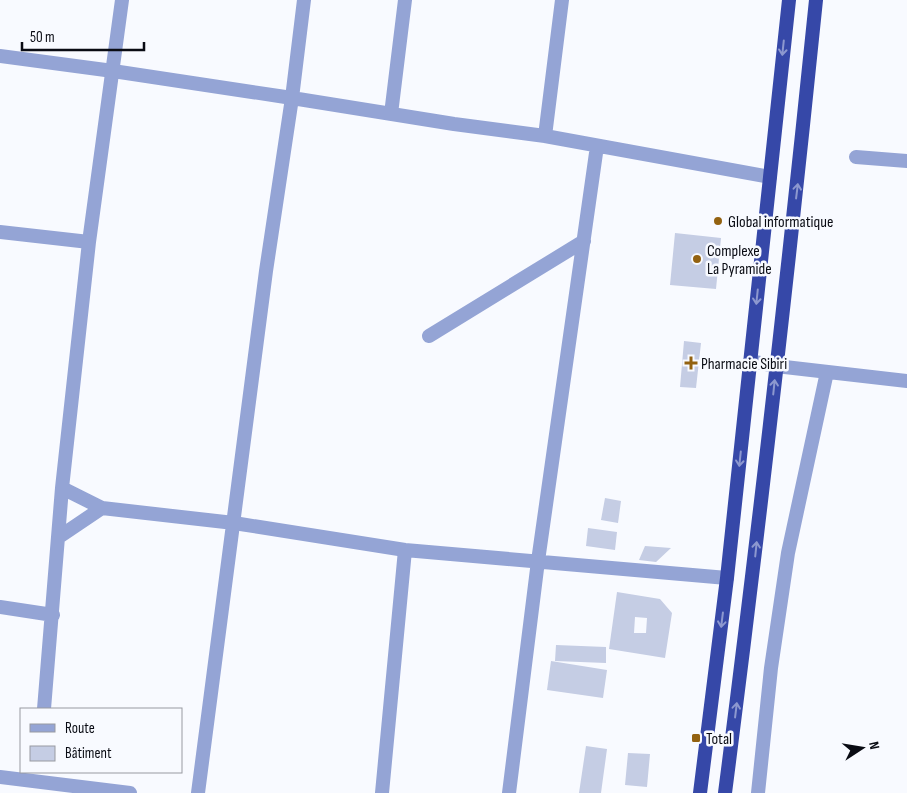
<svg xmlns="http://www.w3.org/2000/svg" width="907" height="793" viewBox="0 0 907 793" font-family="'Sofia Sans Condensed',sans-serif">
  <rect width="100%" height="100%" fill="#f8faff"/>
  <path fill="#c5cde4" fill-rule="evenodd" d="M 675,233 L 721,238 L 716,289 L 670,285 Z
    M 684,341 L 701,343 L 696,388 L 680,387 Z
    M 605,498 L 621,501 L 618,523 L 601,520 Z
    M 588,528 L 617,532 L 615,550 L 586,546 Z
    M 645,546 L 671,548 L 656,562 L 639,560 Z
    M 617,592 L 660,599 L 672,613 L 665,658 L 609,649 ZM 635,617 L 647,618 L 646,633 L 634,633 Z
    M 556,645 L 606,647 L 606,663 L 555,661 Z
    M 551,661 L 607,670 L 603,698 L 547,690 Z
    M 586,746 L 607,749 L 601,793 L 579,793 Z
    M 628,753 L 650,754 L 647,787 L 625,785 Z"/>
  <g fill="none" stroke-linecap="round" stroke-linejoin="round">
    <path stroke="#94a4d5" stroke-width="14" d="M 0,56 L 113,71 L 292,98 L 454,124 L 545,136 L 770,177
      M 391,114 L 405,0
      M 545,136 L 562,0
      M 856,157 L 907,161
      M 0,232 L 89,242
      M 429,336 L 584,241
      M 750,361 L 776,366 L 907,381
      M 62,488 L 102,508 L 234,523 L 405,550 L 727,578
      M 59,537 L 102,508
      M 0,607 L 53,615
      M 44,709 L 62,488 L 89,242 L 122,0
      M 0,777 L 130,793
      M 198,793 L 266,271 L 292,98 L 304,0
      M 382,793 L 405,550
      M 509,793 L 538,561 L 597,146
      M 758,793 L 771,668 L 788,553 L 827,372"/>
    <path stroke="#3648a8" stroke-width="14" d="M 700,793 L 727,578 L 789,0
      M 725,793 C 759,529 789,265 816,0"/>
  </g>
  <defs><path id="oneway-shaft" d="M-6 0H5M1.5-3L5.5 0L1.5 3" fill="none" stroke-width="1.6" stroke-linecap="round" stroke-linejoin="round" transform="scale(1.25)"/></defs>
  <g stroke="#8d98cf">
    <use href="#oneway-shaft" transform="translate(783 48) rotate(96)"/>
    <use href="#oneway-shaft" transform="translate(797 191) rotate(-83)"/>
    <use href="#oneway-shaft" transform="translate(757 297) rotate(96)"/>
    <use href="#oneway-shaft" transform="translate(774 387) rotate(-84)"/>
    <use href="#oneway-shaft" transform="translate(740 459) rotate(96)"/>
    <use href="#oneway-shaft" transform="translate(756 549) rotate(-84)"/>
    <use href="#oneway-shaft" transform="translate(722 620) rotate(97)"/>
    <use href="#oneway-shaft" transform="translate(736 710) rotate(-83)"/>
  </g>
  <g fill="#936211" stroke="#f8faff" stroke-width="2">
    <circle cx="718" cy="221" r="5"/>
    <circle cx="697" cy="259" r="5"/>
    <path d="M688.5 355.5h5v5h5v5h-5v5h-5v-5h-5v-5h5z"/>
    <rect x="691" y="733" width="10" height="10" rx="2.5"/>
  </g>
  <g text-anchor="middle" stroke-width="5" stroke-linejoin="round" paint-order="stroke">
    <g font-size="16" fill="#090b13" stroke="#f8faff" text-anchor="start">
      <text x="728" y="227">Global informatique</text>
      <text x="707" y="256">Complexe<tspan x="707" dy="18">La Pyramide</tspan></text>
      <text x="701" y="369">Pharmacie Sibiri</text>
      <text x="706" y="744">Total</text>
    </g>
  </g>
  <rect x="20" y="708" width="162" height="65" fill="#f8faff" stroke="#989aa1"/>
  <rect x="30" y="724" width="25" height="8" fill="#94a4d5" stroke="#989aa1"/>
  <text x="65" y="733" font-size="15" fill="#090b13">Route</text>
  <rect x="30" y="746" width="25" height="15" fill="#c5cde4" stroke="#989aa1"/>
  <text x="65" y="758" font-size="15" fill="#090b13">Bâtiment</text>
  <g transform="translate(862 748) rotate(78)" stroke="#f8faff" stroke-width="4" paint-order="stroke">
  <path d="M0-4L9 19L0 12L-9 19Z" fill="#090b13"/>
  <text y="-8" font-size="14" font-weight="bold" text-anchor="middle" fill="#090b13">N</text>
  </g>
  <path d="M22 42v8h122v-8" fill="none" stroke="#090b13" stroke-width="2.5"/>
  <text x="30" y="42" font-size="15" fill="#090b13" stroke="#f8faff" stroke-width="4" paint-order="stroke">50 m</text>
</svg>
